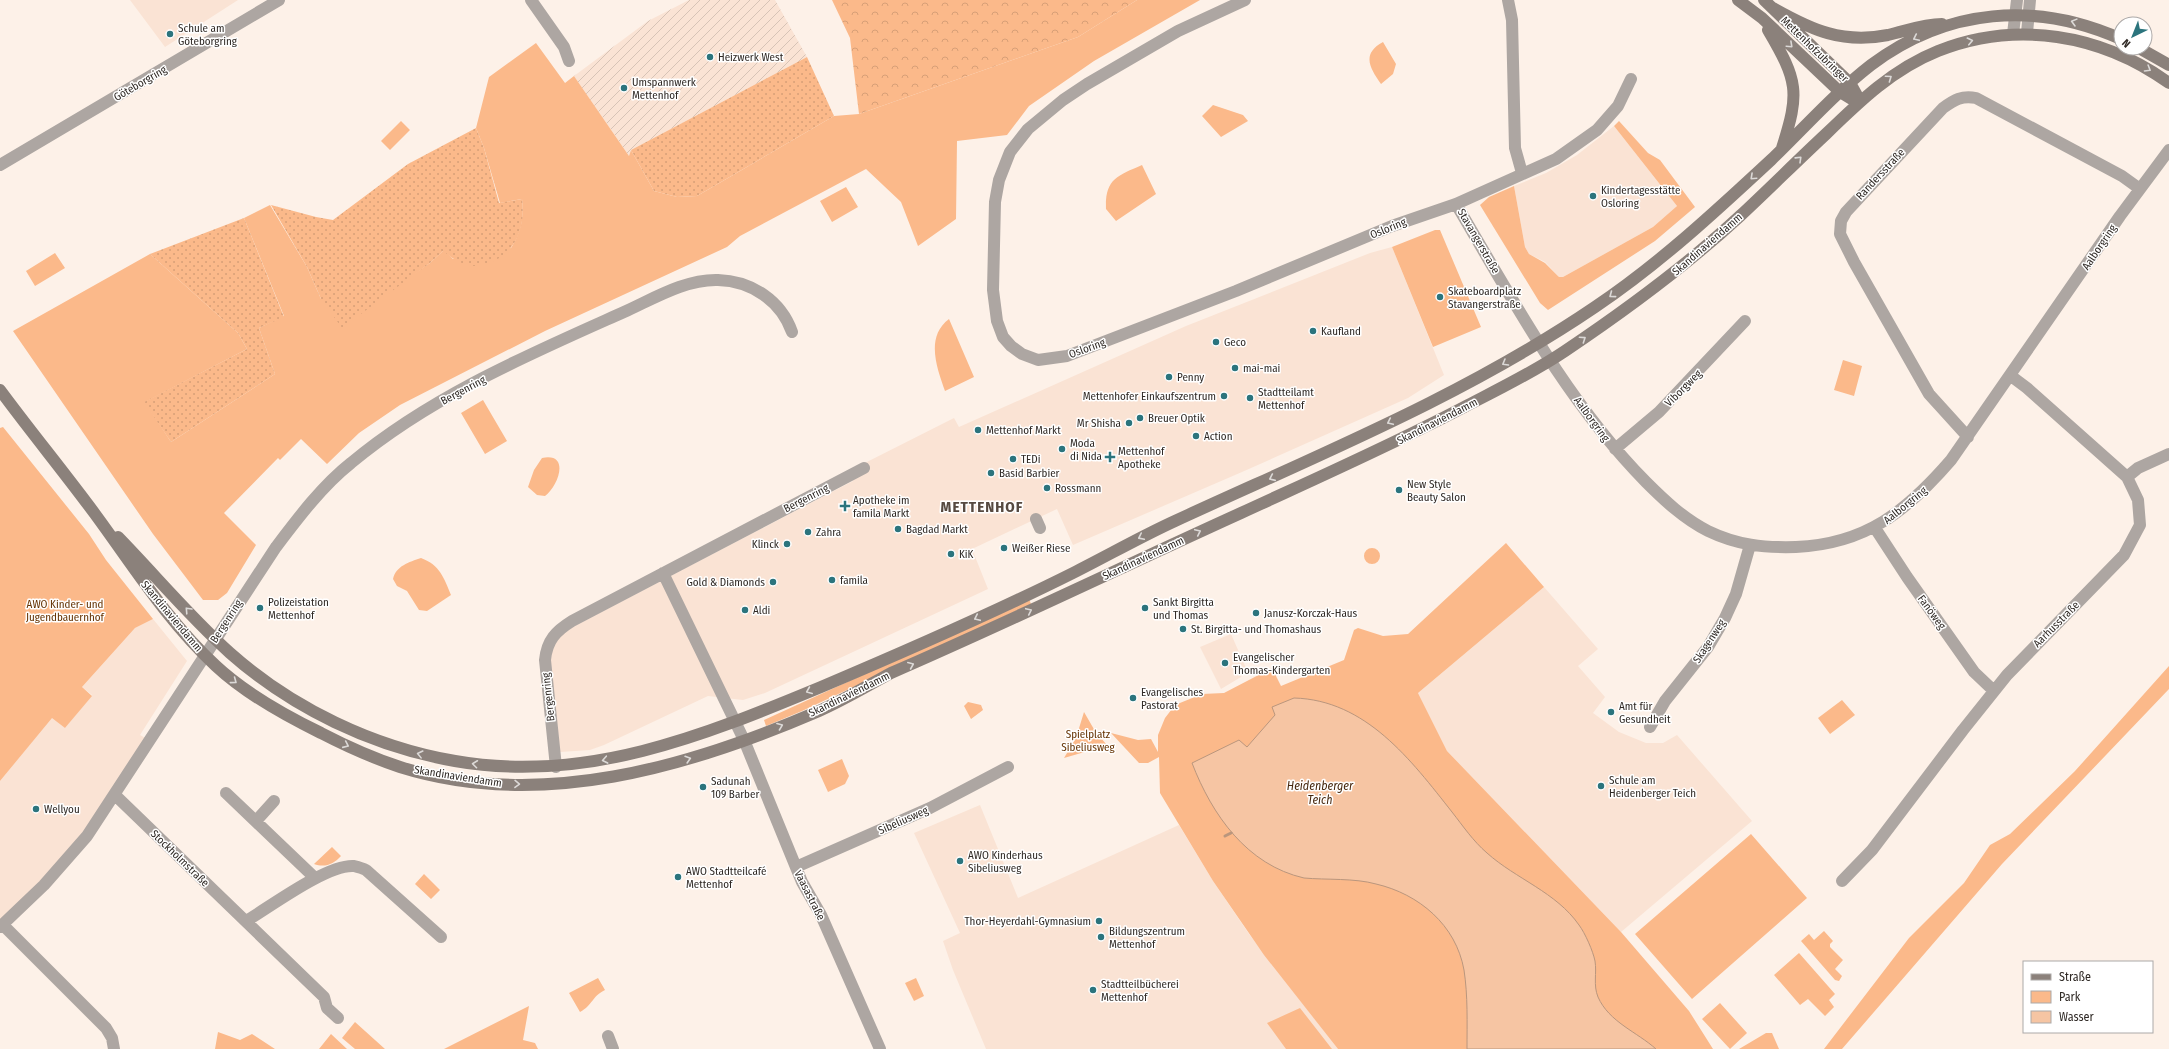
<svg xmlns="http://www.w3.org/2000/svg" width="2169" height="1049" viewBox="0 0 2169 1049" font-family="'Fira Sans Condensed',sans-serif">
  <defs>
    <pattern id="industrial-furrows" width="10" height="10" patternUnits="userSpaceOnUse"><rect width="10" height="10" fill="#fae3d4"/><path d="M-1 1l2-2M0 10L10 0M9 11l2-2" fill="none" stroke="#d7c3b6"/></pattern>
    <pattern id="forest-crowns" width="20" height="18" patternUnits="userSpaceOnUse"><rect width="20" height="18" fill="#fbb98a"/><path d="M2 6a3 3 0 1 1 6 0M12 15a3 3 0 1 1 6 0" fill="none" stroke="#d79f77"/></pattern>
    <pattern id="garden-dots" width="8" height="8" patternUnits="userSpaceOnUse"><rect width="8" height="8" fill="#fbb98a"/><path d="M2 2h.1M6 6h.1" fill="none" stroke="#d79f77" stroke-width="1.8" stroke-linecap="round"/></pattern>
  </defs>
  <rect width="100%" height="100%" fill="#fdf1e8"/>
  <path fill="#fae3d4" d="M 130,0 L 238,0 L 165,47 Z
    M 1614,126 L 1677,206 L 1653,227 L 1563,277 L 1559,277 L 1545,262 L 1529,254 L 1525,247 L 1514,186 L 1546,173 L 1577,155 Z
    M 1392,247 L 1444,375 L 1408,398 L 1242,472 L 1073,545 L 1057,509 L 972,549 L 988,589 L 765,693 L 743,700 L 708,696 L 604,745 L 590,750 L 560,752 L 550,654 L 554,642 L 565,631 L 853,481 L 849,471 L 954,418 L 959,427 L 1186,326 L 1370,253 Z
    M 1544,587 L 1598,649 L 1578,666 L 1605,697 L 1593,713 L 1619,732 L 1646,743 L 1663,743 L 1677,735 L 1752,821 L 1621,932 L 1447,751 L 1418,693 Z
    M 153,619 L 187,661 L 140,735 L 149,740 L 87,836 L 0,927 L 0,781 L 52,717 L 65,728 L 92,695 L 82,687 L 135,628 Z
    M 1231,634 L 1246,668 L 1241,677 L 1221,689 L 1200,647 Z
    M 980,805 L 1018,898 L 1179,825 L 1213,881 L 1249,934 L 1338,1049 L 986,1049 L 953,970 L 943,941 L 960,933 L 914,833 Z"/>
  <path fill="url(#industrial-furrows)" d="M 689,0 L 775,0 L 807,57 L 631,150 L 629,156 L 574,76 L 648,21 Z"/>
  <path fill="#fbb98a" d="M 1137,0 L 1200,0 L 1094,61 L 1029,106 L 1007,135 L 957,141 L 956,219 L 918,246 L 901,202 L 866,169 L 740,236 L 727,247 L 545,331 L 400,405 L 359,433 L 327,464 L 301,439 L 280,460 L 278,458 L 224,513 L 256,545 L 227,593 L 218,600 L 203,600 L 153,534 L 13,331 L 150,254 L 238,333 L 247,349 L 145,402 L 171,442 L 275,374 L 259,328 L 284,316 L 244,218 L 270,205 L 307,267 L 321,299 L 395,287 L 430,263 L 444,250 L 453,259 L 511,248 C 521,232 524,218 522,199 L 500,203 L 484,148 L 476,128 L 489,77 L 536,43 L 565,83 L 574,76 L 629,156 L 631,150 L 654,191 L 677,197 L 697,196 L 834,116 L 859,114 L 1078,37 Z
    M 1383,42 L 1396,64 L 1393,74 L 1381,84 C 1370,68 1361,54 1383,42 Z
    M 1213,105 L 1243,115 L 1248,121 L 1221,137 L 1202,116 Z
    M 401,121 L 410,130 L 390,150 L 381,141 Z
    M 1619,121 L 1648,153 L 1660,160 L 1695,207 L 1655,241 L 1548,310 L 1540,303 L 1480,205 L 1489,197 L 1514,186 L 1525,247 L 1529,254 L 1545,263 L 1559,277 L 1563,277 L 1653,227 L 1677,206 L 1614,126 Z
    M 1142,165 L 1156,194 L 1116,221 L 1106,209 C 1105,179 1117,176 1142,165 Z
    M 846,187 L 858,207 L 832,222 L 820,201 Z
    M 1435,230 L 1440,230 L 1481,327 L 1433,347 L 1392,247 Z
    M 55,253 L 65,268 L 35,286 L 26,271 Z
    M 949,319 L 974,377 L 945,391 C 937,368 925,337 949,319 Z
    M 1843,360 L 1862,366 L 1854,396 L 1834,390 Z
    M 483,400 L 507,441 L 485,454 L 461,413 Z
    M 3,427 L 89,534 L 106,560 L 153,619 L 135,628 L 82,687 L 92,696 L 65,728 L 52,718 L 0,781 L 0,428 Z
    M 542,458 C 571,452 558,487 545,496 L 537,495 L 528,487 L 534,470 Z
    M 1506,543 L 1544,587 L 1418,693 L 1447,751 L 1621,932 L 1689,1011 L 1713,1049 L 1338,1049 L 1264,955 L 1213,881 L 1160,793 L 1159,757 L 1148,763 L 1139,763 L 1111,733 L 1138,740 L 1151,739 L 1158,752 L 1158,735 L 1165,718 L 1175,705 L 1202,694 L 1224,693 L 1272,668 L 1281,686 L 1344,660 L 1354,630 L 1358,628 L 1383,636 L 1408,634 Z
    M1364 556a8 8 0 1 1 16 0a8 8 0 1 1-16 0Z
    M 421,558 C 440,565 444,578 451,595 L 427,611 L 419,610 L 407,591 L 397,586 L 393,579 C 396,566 409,562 421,558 Z
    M 1029,599 L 1031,604 L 802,711 L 766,726 L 764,720 Z
    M 2169,666 L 2169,689 L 2002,864 L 1842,1049 L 1824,1049 L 1909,938 L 1964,883 L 1990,845 L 2010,834 L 2075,771 Z
    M 1842,700 L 1855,715 L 1830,734 L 1818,718 Z
    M 968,702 L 981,705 L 983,710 L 971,719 L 964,706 Z
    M 1084,712 L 1095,731 L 1112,751 L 1088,751 L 1064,758 L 1076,738 Z
    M 842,759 L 849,776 L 845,784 L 828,792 L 818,770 Z
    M 1751,834 L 1807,898 L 1692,999 L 1635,934 Z
    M 332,847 L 341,856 C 334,864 325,868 314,864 Z
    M 424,874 L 440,890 L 431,899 L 415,884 Z
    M 1824,931 L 1833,941 L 1830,944 L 1830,947 L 1843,960 L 1835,969 L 1842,976 L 1839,981 L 1835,980 L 1801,941 L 1809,934 L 1814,940 Z
    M 1799,953 L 1835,994 L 1829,1000 L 1834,1007 L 1825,1016 L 1808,999 L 1800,1005 L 1774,975 Z
    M 598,978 L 605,990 C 592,996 593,1005 580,1012 L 569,993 Z
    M 916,978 L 924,996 L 914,1001 L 905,983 Z
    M 1720,1003 L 1747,1033 L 1730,1049 L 1702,1019 Z
    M 529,1006 L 523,1040 L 535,1043 L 538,1049 L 444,1049 Z
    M 1300,1008 L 1332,1049 L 1286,1049 L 1267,1023 Z
    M 355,1022 L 385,1049 L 355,1049 L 342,1038 Z
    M 218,1032 L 240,1040 L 252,1034 L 275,1049 L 215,1049 Z
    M 1766,1033 L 1772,1033 L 1779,1049 L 1739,1049 Z
    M 331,1034 L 347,1049 L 319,1049 Z"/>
  <path fill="url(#forest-crowns)" d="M 832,0 L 1137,0 L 1078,37 L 859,114 L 850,38 Z"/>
  <path fill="url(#garden-dots)" d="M 807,57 L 834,116 L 697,196 L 677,197 L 654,191 L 631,150 Z
    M 476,128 L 484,148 L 499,203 L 522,199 C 526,228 515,256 485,264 C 479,266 470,267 464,264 C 455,261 450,256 443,251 L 430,263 L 342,328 L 321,299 L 307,267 L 271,205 L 316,217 L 333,220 L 408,164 Z
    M 244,218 L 284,317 L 259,328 L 275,374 L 171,442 L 144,402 L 247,349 L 238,333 L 150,254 Z"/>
  <path fill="#f6c5a3" stroke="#ba967d" d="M 1294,698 C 1366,700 1411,760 1452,812 C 1463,826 1473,841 1487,853 C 1516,879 1556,892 1579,925 C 1585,933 1593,951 1595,961 C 1597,973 1593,985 1598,997 C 1609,1022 1637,1032 1656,1049 L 1467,1049 C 1467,1023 1468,996 1464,970 C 1456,925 1419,894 1376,884 C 1355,878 1326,880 1304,878 C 1247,865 1212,815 1192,763 L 1239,740 L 1247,747 L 1275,715 L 1272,707 Z"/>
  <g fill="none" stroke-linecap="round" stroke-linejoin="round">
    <path stroke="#ba967d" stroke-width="3" d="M 1225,836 L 1231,833"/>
    <path stroke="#ada6a2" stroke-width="12" d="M 531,0 L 564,47 L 569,61
      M 1245,0 L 1178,31 L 1087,84 L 1063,100 L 1028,129 L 1010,152 L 999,180 L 995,202 L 993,290 L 997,321 L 1003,337 L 1011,346 L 1022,354 L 1038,360 L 1067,356 L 1236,291 L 1392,226 L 1456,204 L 1556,159 L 1597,130 L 1618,106 L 1631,79
      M 1508,0 L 1512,20 L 1515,148 L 1522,173
      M 2027,33 L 2030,0
      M 2013,34 L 2017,0
      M 0,165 L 279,0
      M 1456,204 C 1513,300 1567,402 1646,482 C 1664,500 1684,519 1708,531 C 1737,545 1764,548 1796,547 C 1866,544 1907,511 1951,460 L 2120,216 L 2169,150
      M 1968,437 L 1929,394 L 1854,262 L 1840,234 L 1841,221 L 1846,212 L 1943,108 C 1954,100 1962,95 1976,98 L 2122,176 L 2140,189
      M 1615,449 L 1659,412 L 1745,321
      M 2127,477 L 2138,468 L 2169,454
      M 1036,519 L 1040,528
      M 1875,528 L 1907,577 L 1974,672 L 1994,691
      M 663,573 L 744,740 L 802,882 L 821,915 L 880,1049
      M 1650,727 L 1665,701 L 1708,647 L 1725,618 L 1736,594 L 1750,545
      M 556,767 L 545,660 C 547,640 556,631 572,621 L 864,468
      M 226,793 L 315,878
      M 115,795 L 324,997 L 327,1008 L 338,1018
      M 256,821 L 274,801
      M 796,867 L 930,808 L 1008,767
      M 1842,881 L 1872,850 L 1963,730 L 2007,675 L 2124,555 L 2140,525 L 2138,500 L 2127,477 L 2027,388 L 2011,376
      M 246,921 C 270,907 327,864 354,866 C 358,867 362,868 366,870 L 441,937
      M 3,925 L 106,1028 L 112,1038 L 114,1049
      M 0,927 L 44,885 L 87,836 L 276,547 C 298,518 322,486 351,463 C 431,396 530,354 624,312 C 653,299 685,279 718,280 C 752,281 781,301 792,332
      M 608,1036 L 613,1049"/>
    <path stroke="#8b817b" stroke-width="12" d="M 1738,0 L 1762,18 L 1840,92 L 1858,103
      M 1764,0 L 1850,83 L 1860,101
      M 1773,8 C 1812,30 1842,44 1888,35 C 1906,31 1923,24 1942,24
      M 1768,30 C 1798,81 1800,92 1782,148
      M 2139,48 L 2169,65
      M 0,390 C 31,432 64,472 95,514 C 134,567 168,622 216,666 C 246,694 284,715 321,733 C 346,746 373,758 400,767 C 541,811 689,767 819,711 C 844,700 867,686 891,673 C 1009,622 1124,566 1241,513 C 1317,478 1394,444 1468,405 C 1501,388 1534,372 1565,351 C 1626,310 1686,266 1740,216 C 1769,189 1797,161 1826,134 C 1860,101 1893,69 1938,51 C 2016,20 2101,34 2169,83
      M 118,537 C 155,575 190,617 230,653 C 292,708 373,747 455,761 C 585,784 703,736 821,687 C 906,651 991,614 1073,573 C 1107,556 1140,537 1175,521 C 1318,455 1464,396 1595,307 C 1659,264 1715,212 1771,160 C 1804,128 1835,93 1871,65 C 1947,8 2036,1 2121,39"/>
  </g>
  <defs><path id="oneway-chevron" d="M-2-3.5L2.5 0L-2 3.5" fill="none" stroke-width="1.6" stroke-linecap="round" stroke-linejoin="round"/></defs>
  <g stroke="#dcd9d7">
    <use href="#oneway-chevron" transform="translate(2074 22) rotate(-165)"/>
    <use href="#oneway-chevron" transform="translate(1916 38) rotate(155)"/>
    <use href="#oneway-chevron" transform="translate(1970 41) rotate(-13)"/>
    <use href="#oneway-chevron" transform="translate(1790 45) rotate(43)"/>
    <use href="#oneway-chevron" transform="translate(2148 69) rotate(31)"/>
    <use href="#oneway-chevron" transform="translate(1889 78) rotate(-35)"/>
    <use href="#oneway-chevron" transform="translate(1799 159) rotate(-44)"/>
    <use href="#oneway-chevron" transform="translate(1753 177) rotate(137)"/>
    <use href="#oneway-chevron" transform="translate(1612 295) rotate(143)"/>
    <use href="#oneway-chevron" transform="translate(1583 339) rotate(-34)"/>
    <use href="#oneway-chevron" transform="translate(1505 363) rotate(150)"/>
    <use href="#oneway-chevron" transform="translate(1390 422) rotate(155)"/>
    <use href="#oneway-chevron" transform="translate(1272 478) rotate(156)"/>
    <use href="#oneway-chevron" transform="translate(1198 532) rotate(-25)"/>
    <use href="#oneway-chevron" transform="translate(1141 537) rotate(154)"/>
    <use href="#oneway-chevron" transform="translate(188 610) rotate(-133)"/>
    <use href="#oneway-chevron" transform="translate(1029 611) rotate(-25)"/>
    <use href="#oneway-chevron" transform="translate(977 618) rotate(155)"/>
    <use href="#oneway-chevron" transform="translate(911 665) rotate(-23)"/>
    <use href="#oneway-chevron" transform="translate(234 681) rotate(37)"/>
    <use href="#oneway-chevron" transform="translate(809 691) rotate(157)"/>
    <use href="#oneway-chevron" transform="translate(780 726) rotate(-21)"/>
    <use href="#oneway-chevron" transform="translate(346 745) rotate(24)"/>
    <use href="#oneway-chevron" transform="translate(420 754) rotate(-166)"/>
    <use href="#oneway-chevron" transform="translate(688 759) rotate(-17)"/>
    <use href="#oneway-chevron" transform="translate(605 760) rotate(169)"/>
    <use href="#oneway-chevron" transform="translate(475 764) rotate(-173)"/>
    <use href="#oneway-chevron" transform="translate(517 784) rotate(1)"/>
  </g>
  <g fill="#2b747d" stroke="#fff" stroke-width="1.5">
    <circle cx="170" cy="34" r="4"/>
    <circle cx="710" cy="57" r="4"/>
    <circle cx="624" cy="88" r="4"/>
    <circle cx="1593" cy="196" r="4"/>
    <circle cx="1440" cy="297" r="4"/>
    <circle cx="1313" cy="331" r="4"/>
    <circle cx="1216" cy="342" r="4"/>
    <circle cx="1235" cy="368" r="4"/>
    <circle cx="1169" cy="377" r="4"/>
    <circle cx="1224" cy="396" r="4"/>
    <circle cx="1250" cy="398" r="4"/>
    <circle cx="1140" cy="418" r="4"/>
    <circle cx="1129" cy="423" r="4"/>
    <circle cx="978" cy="430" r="4"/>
    <circle cx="1196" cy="436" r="4"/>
    <circle cx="1062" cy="449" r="4"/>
    <path d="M1108 451h4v4h4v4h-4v4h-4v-4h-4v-4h4z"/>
    <circle cx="1013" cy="459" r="4"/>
    <circle cx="991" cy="473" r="4"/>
    <circle cx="1047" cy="488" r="4"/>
    <circle cx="1399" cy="490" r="4"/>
    <path d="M843 500h4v4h4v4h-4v4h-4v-4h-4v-4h4z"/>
    <circle cx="898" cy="529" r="4"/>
    <circle cx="808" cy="532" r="4"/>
    <circle cx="787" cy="544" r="4"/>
    <circle cx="1004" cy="548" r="4"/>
    <circle cx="951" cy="554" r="4"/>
    <circle cx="832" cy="580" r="4"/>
    <circle cx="773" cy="582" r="4"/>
    <circle cx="260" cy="608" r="4"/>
    <circle cx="1145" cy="608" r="4"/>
    <circle cx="745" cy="610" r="4"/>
    <circle cx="1256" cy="613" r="4"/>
    <circle cx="1183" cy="629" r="4"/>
    <circle cx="1225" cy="663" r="4"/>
    <circle cx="1133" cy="698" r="4"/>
    <circle cx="1611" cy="712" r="4"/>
    <circle cx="1601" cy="786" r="4"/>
    <circle cx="703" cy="787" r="4"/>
    <circle cx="36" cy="809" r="4"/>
    <circle cx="960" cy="861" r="4"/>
    <circle cx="678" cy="877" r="4"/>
    <circle cx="1099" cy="921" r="4"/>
    <circle cx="1101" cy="937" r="4"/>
    <circle cx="1093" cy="990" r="4"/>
  </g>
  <g text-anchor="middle" stroke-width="3" stroke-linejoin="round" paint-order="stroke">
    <g font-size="11" fill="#2f2925" stroke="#fff" text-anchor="start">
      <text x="178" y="32">Schule am<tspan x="178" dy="13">Göteborgring</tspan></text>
      <text x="718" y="61">Heizwerk West</text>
      <text x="632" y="86">Umspannwerk<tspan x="632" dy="13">Mettenhof</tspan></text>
      <text x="1601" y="194">Kindertagesstätte<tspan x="1601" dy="13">Osloring</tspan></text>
      <text x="1448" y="295">Skateboardplatz<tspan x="1448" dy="13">Stavangerstraße</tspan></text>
      <text x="1321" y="335">Kaufland</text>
      <text x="1224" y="346">Geco</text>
      <text x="1243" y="372">mai-mai</text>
      <text x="1177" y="381">Penny</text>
      <text x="1258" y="396">Stadtteilamt<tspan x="1258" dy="13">Mettenhof</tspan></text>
      <text x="1216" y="400" text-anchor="end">Mettenhofer Einkaufszentrum</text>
      <text x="1148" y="422">Breuer Optik</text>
      <text x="1121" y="427" text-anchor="end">Mr Shisha</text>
      <text x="986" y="434">Mettenhof Markt</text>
      <text x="1204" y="440">Action</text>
      <text x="1070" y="447">Moda<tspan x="1070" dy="13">di Nida</tspan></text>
      <text x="1118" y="455">Mettenhof<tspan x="1118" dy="13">Apotheke</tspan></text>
      <text x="1021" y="463">TEDi</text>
      <text x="999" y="477">Basid Barbier</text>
      <text x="1407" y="488">New Style<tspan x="1407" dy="13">Beauty Salon</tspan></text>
      <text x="1055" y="492">Rossmann</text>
      <text x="853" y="504">Apotheke im<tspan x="853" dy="13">famila Markt</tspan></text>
      <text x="906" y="533">Bagdad Markt</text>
      <text x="816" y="536">Zahra</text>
      <text x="779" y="548" text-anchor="end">Klinck</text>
      <text x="1012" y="552">Weißer Riese</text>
      <text x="959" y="558">KiK</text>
      <text x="840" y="584">famila</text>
      <text x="765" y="586" text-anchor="end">Gold &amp; Diamonds</text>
      <text x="268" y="606">Polizeistation<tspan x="268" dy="13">Mettenhof</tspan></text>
      <text x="1153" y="606">Sankt Birgitta<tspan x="1153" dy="13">und Thomas</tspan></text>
      <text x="753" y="614">Aldi</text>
      <text x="1264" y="617">Janusz-Korczak-Haus</text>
      <text x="1191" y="633">St. Birgitta- und Thomashaus</text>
      <text x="1233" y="661">Evangelischer<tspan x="1233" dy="13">Thomas-Kindergarten</tspan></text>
      <text x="1141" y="696">Evangelisches<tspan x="1141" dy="13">Pastorat</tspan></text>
      <text x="1619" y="710">Amt für<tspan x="1619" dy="13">Gesundheit</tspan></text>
      <text x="1609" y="784">Schule am<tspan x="1609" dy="13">Heidenberger Teich</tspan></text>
      <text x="711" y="785">Sadunah<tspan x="711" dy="13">109 Barber</tspan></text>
      <text x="44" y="813">Wellyou</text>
      <text x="968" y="859">AWO Kinderhaus<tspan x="968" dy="13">Sibeliusweg</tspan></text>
      <text x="686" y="875">AWO Stadtteilcafé<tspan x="686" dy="13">Mettenhof</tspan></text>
      <text x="1091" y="925" text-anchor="end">Thor-Heyerdahl-Gymnasium</text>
      <text x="1109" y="935">Bildungszentrum<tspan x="1109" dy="13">Mettenhof</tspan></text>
      <text x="1101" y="988">Stadtteilbücherei<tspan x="1101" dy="13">Mettenhof</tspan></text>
    </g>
    <g font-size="11" fill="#2f2925" stroke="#fff">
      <text transform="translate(1815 49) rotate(44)" y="4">Mettenhofzubringer</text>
      <text transform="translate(140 83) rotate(-30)" y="4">Göteborgring</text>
      <text transform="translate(1880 174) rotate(-47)" y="4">Randersstraße</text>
      <text transform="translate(1388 228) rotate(-22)" y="4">Osloring</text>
      <text transform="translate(1479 241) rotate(60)" y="4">Stavangerstraße</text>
      <text transform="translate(1707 244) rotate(-41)" y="4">Skandinaviendamm</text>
      <text transform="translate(2099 247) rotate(-56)" y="4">Aalborgring</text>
      <text transform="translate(1087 348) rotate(-20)" y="4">Osloring</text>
      <text transform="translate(1683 388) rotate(-45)" y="4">Viborgweg</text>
      <text transform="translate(463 390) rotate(-28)" y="4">Bergenring</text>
      <text transform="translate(1592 419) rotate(54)" y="4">Aalborgring</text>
      <text transform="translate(1437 421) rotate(-27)" y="4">Skandinaviendamm</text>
      <text transform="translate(806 498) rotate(-27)" y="4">Bergenring</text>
      <text transform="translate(1905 505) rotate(-39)" y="4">Aalborgring</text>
      <text transform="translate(1143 558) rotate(-25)" y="4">Skandinaviendamm</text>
      <text transform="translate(1932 612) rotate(54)" y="4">Fanöweg</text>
      <text transform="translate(172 616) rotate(50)" y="4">Skandinaviendamm</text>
      <text transform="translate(226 621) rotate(-57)" y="4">Bergenring</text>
      <text transform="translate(2056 624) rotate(-45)" y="4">Aarhusstraße</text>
      <text transform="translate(1709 641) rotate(-57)" y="4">Skagenweg</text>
      <text transform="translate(849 694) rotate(-26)" y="4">Skandinaviendamm</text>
      <text transform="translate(548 697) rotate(-96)" y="4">Bergenring</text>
      <text transform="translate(458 776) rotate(9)" y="4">Skandinaviendamm</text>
      <text transform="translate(903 820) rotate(-24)" y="4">Sibeliusweg</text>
      <text transform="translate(180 858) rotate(44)" y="4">Stockholmstraße</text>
      <text transform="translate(810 895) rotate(63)" y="4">Vaasastraße</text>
    </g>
    <g font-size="11" fill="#653303" stroke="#fff">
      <text x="65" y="608">AWO Kinder- und<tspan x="65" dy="13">Jugendbauernhof</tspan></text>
      <text x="1088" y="738">Spielplatz<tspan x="1088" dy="13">Sibeliusweg</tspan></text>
    </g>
    <g font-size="12" font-style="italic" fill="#46270e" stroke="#fff">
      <text x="1320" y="790">Heidenberger<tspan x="1320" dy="14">Teich</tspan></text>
    </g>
    <g font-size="15" font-weight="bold" letter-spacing="1" fill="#564940" stroke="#fff">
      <text x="982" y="512">METTENHOF</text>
    </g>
  </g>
  <rect x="2023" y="961" width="130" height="72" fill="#ffffff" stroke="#aca9a8"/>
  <rect x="2031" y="974" width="20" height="6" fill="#8b817b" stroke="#aca9a8"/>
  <text x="2059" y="981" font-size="12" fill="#2f2925">Straße</text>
  <rect x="2031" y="991" width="20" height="12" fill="#fbb98a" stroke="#aca9a8"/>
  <text x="2059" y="1001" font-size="12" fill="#2f2925">Park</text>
  <rect x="2031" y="1011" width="20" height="12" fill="#f6c5a3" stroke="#aca9a8"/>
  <text x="2059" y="1021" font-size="12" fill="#2f2925">Wasser</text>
  <g transform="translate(2133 36) rotate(223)"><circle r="19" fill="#ffffff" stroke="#aca9a8"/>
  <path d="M0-3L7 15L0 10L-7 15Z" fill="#2b747d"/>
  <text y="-6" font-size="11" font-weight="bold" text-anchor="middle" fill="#2f2925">N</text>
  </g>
</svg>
